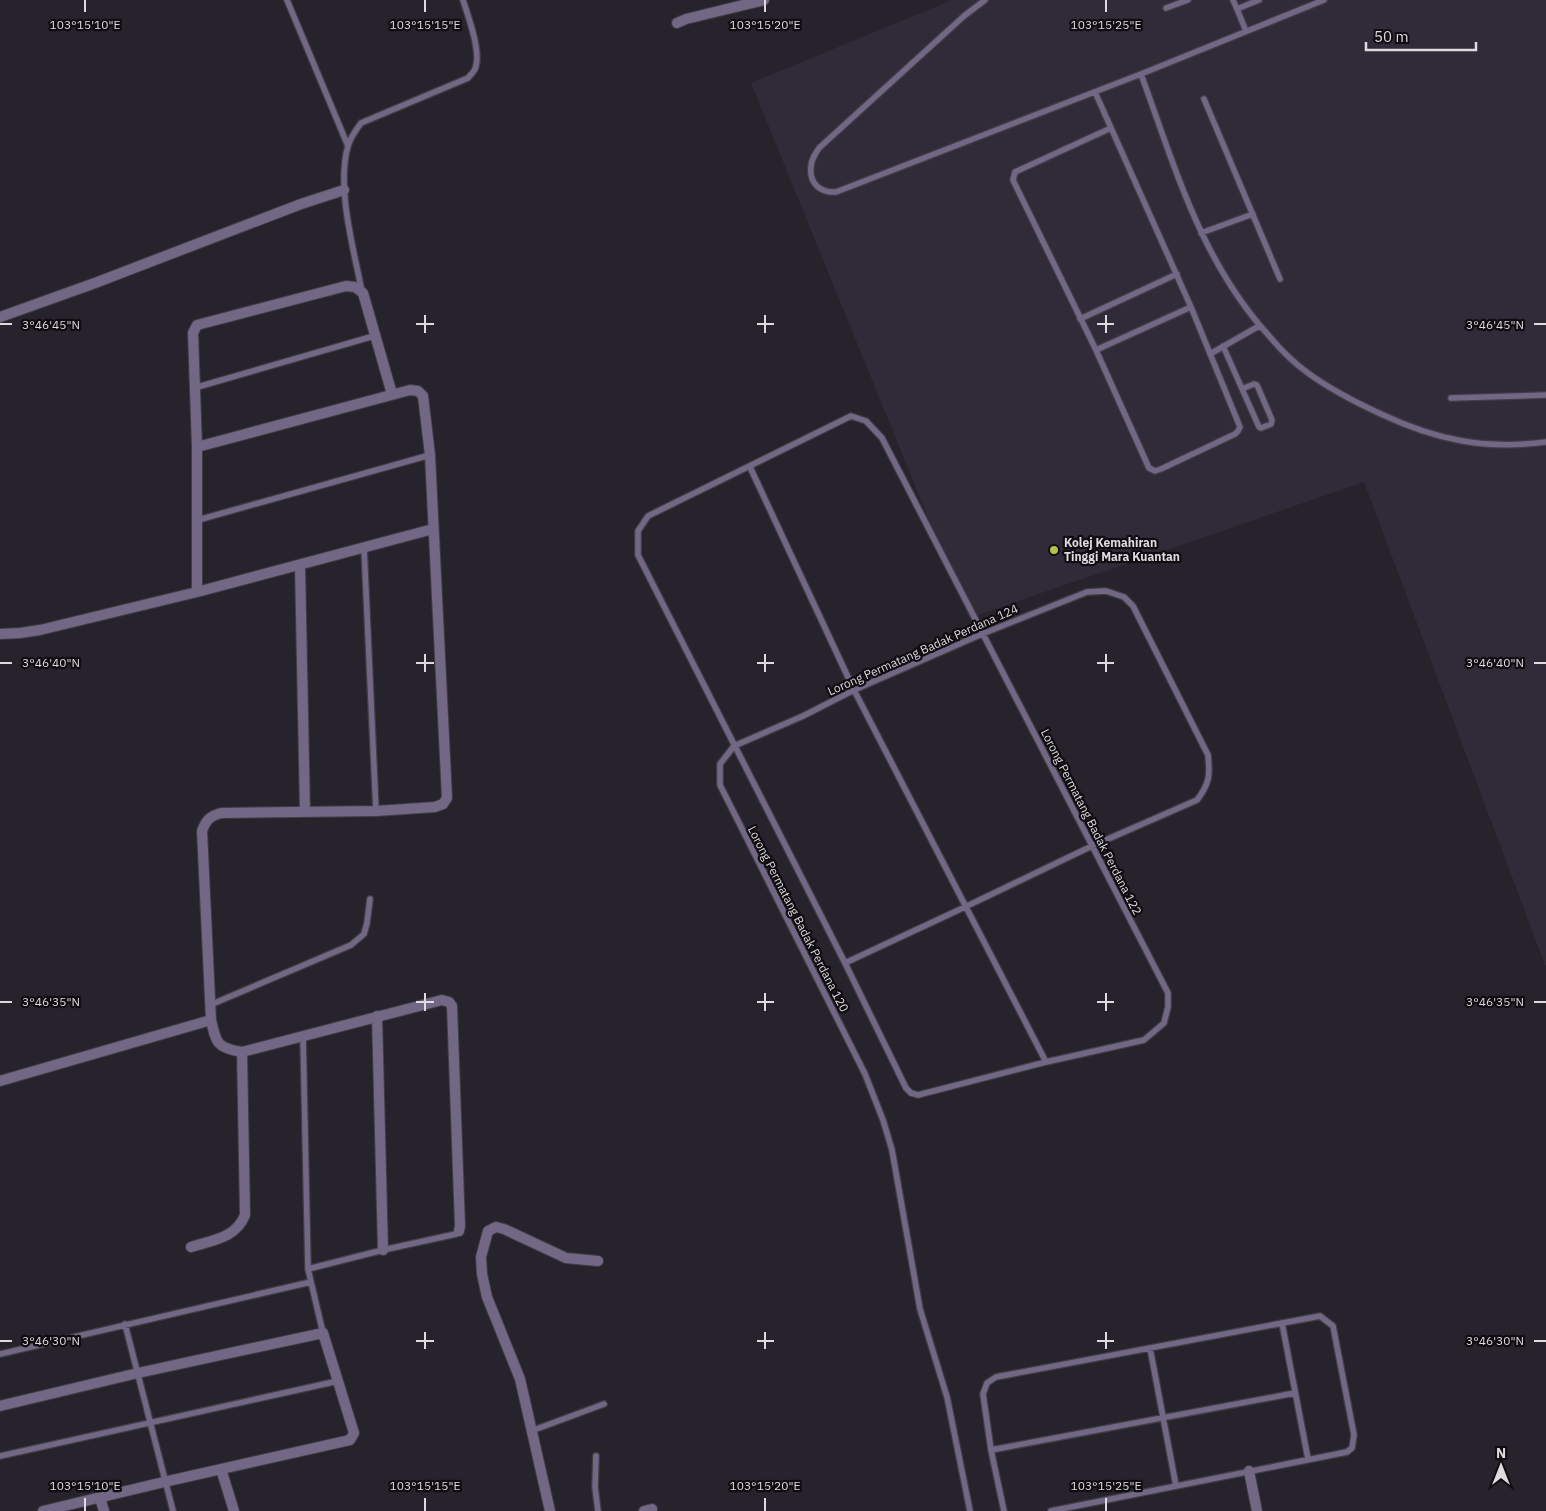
<svg xmlns="http://www.w3.org/2000/svg" width="1546" height="1511" viewBox="0 0 1546 1511" font-family="'IBM Plex Sans',sans-serif">
  <rect width="100%" height="100%" fill="#26232c"/>
  <path fill="#312b39" d="M 952,0 L 1546,0 L 1546,965 L 1545,965 L 1364,482 L 969,618 L 751,83 Z"/>
  <g fill="none" stroke-linecap="round" stroke-linejoin="round">
    <defs>
      <path id="lane" d="M 287,0 L 348,146
        M 985,0 L 964,16 L 819,148 C 815,154 811,160 811,167 C 809,184 821,193 836,192 L 1141,74 L 1324,0
        M 1233,0 L 1237,9
        M 1166,8 L 1188,0
        M 1246,31 L 1237,9 L 1259,0
        M 1141,74 C 1175,167 1201,262 1270,337 C 1281,350 1294,363 1308,373 C 1331,390 1355,402 1381,414 C 1436,440 1485,450 1546,442
        M 1095,92 L 1191,307 L 1240,427 L 1238,431 L 1235,434 L 1161,469 L 1155,471 L 1149,468 L 1096,350 L 1013,180 L 1015,172 L 1111,128
        M 1204,99 L 1280,279
        M 1201,233 L 1253,214
        M 362,292 C 354,250 336,188 348,146 C 350,138 356,130 361,123 L 468,78 C 470,75 474,72 475,69 C 482,53 468,16 463,0
        M 1080,319 L 1177,274
        M 1223,346 L 1259,427 L 1261,428 L 1271,424 L 1272,420 L 1257,385 L 1254,384 L 1242,389
        M 1096,350 L 1191,307
        M 1210,354 L 1259,326
        M 194,388 L 374,336
        M 1451,398 L 1546,395
        M 851,416 L 866,421 L 882,438 L 1168,993 L 1168,1007 L 1164,1023 L 1144,1040 L 1046,1062 L 918,1095 L 911,1093 L 906,1088 L 845,963 L 638,555 L 638,531 L 648,516 Z
        M 750,467 L 854,690 L 1046,1062
        M 198,520 L 430,455
        M 364,547 L 376,811
        M 845,963 L 965,907 L 1092,846 L 1197,800 C 1210,783 1210,775 1208,755 L 1133,606 L 1124,597 L 1106,591 L 1087,592 L 982,634 L 854,690 L 803,716 L 734,746 L 720,764 L 720,785 L 865,1074 L 883,1120 L 892,1150 L 920,1309 L 947,1397 L 970,1511
        M 210,1005 L 351,945 L 364,934 L 367,923 L 370,899
        M 303,1036 L 308,1269
        M 1282,1323 L 1308,1459
        M 125,1324 L 173,1511
        M 323,1333 L 308,1269 L 383,1250 L 456,1234 L 459,1231
        M 1150,1348 L 1176,1486
        M 0,1354 L 311,1282
        M 531,1431 L 604,1404
        M 991,1450 L 1295,1393
        M 0,1456 L 338,1381
        M 596,1456 L 595,1487 L 598,1511
        M 1004,1511 L 991,1450 L 983,1394 L 987,1383 L 996,1377 L 1320,1316 L 1333,1326 L 1354,1435 L 1352,1448 L 1347,1452 L 1051,1511"/>
      <path id="street" d="M 677,23 L 686,19 L 764,0
        M 0,317 L 95,283 L 301,204 L 344,190
        M 197,447 L 410,390 L 418,391 L 423,396 L 430,455 L 447,798 L 443,804 L 435,807 L 376,811 L 221,813 C 210,816 206,820 202,831 L 211,1020 C 216,1043 217,1048 242,1052 L 442,1000 L 449,1002 L 452,1006 L 460,1226 L 459,1231
        M 300,565 L 305,812
        M 197,592 L 197,447 L 193,333 L 197,325 L 346,286 L 355,287 L 363,293 L 392,394
        M 0,634 L 20,633 L 40,630 L 197,592 L 433,529
        M 377,1016 L 383,1250
        M 0,1081 L 211,1020
        M 191,1247 C 213,1240 236,1238 245,1215 L 242,1052
        M 0,1406 L 138,1373 L 323,1333 L 354,1433 L 350,1440 L 164,1482 L 43,1511
        M 221,1469 L 234,1511
        M 1249,1471 L 1257,1511
        M 100,1498 L 104,1511
        M 550,1511 L 520,1379 L 487,1297 L 482,1274 L 481,1257 L 488,1231 L 496,1227 L 504,1229 L 566,1258 L 598,1261
        M 644,1511 L 652,1509"/>
    </defs>
    <use href="#lane" stroke="#403d45" stroke-width="8"/>
    <use href="#street" stroke="#403d45" stroke-width="12"/>
    <use href="#lane" stroke="#726785" stroke-width="5.5"/>
    <use href="#street" stroke="#726785" stroke-width="10"/>
  </g>
  <path fill="none" stroke="#dddbe0" stroke-width="2" d="M 85,0 L 85,12M 425,0 L 425,12M 765,0 L 765,12M 1106,0 L 1106,12M 425,315 L 425,333M 765,315 L 765,333M 1106,315 L 1106,333M 0,324 L 12,324M 416,324 L 434,324M 757,324 L 774,324M 1097,324 L 1114,324M 1534,324 L 1546,324M 425,654 L 425,672M 765,654 L 765,672M 1106,654 L 1106,672M 0,663 L 12,663M 416,663 L 434,663M 757,663 L 774,663M 1097,663 L 1114,663M 1534,663 L 1546,663M 425,993 L 425,1011M 765,993 L 765,1011M 1106,993 L 1106,1011M 0,1002 L 12,1002M 416,1002 L 434,1002M 757,1002 L 774,1002M 1097,1002 L 1114,1002M 1534,1002 L 1546,1002M 425,1332 L 425,1349M 765,1332 L 765,1349M 1106,1332 L 1106,1349M 0,1341 L 12,1341M 416,1341 L 434,1341M 757,1341 L 774,1341M 1097,1341 L 1114,1341M 1534,1341 L 1546,1341M 85,1498 L 85,1511M 425,1498 L 425,1511M 765,1498 L 765,1511M 1106,1498 L 1106,1511"/>
  <circle fill="#b3c24b" stroke="#0f0d11" stroke-width="2" cx="1054" cy="550" r="5"/>
  <g text-anchor="middle" stroke-width="4.5" stroke-linejoin="round" paint-order="stroke">
    <g font-size="12" font-weight="bold" fill="#dddbe0" stroke="#0f0d11" text-anchor="start">
      <text x="1064" y="547">Kolej Kemahiran<tspan x="1064" dy="14">Tinggi Mara Kuantan</tspan></text>
    </g>
    <g font-size="12" fill="#dddbe0" stroke="#0f0d11">
      <text transform="translate(923 650) rotate(-24)" y="4">Lorong Permatang Badak Perdana 124</text>
      <text transform="translate(1091 822) rotate(63)" y="4">Lorong Permatang Badak Perdana 122</text>
      <text transform="translate(798 919) rotate(63)" y="4">Lorong Permatang Badak Perdana 120</text>
    </g>
  </g>
  <g font-size="12" text-anchor="middle" fill="#dddbe0" stroke="#0f0d11" stroke-width="4.5" stroke-linejoin="round" paint-order="stroke">
    <text x="85" y="29">103°15'10"E</text>
    <text x="425" y="29">103°15'15"E</text>
    <text x="765" y="29">103°15'20"E</text>
    <text x="1106" y="29">103°15'25"E</text>
    <text x="51" y="329">3°46'45"N</text>
    <text x="1495" y="329">3°46'45"N</text>
    <text x="51" y="667">3°46'40"N</text>
    <text x="1495" y="667">3°46'40"N</text>
    <text x="51" y="1006">3°46'35"N</text>
    <text x="1495" y="1006">3°46'35"N</text>
    <text x="51" y="1345">3°46'30"N</text>
    <text x="1495" y="1345">3°46'30"N</text>
    <text x="85" y="1490">103°15'10"E</text>
    <text x="425" y="1490">103°15'15"E</text>
    <text x="765" y="1490">103°15'20"E</text>
    <text x="1106" y="1490">103°15'25"E</text>
  </g>
  <g transform="translate(1501 1466)" stroke="#0f0d11" stroke-width="4" paint-order="stroke">
  <path d="M0-4L9 19L0 12L-9 19Z" fill="#dddbe0"/>
  <text y="-8" font-size="14" font-weight="bold" text-anchor="middle" fill="#dddbe0">N</text>
  </g>
  <path d="M1366 42v8h110v-8" fill="none" stroke="#dddbe0" stroke-width="2.5"/>
  <text x="1374" y="42" font-size="15" fill="#dddbe0" stroke="#0f0d11" stroke-width="4" paint-order="stroke">50 m</text>
</svg>
